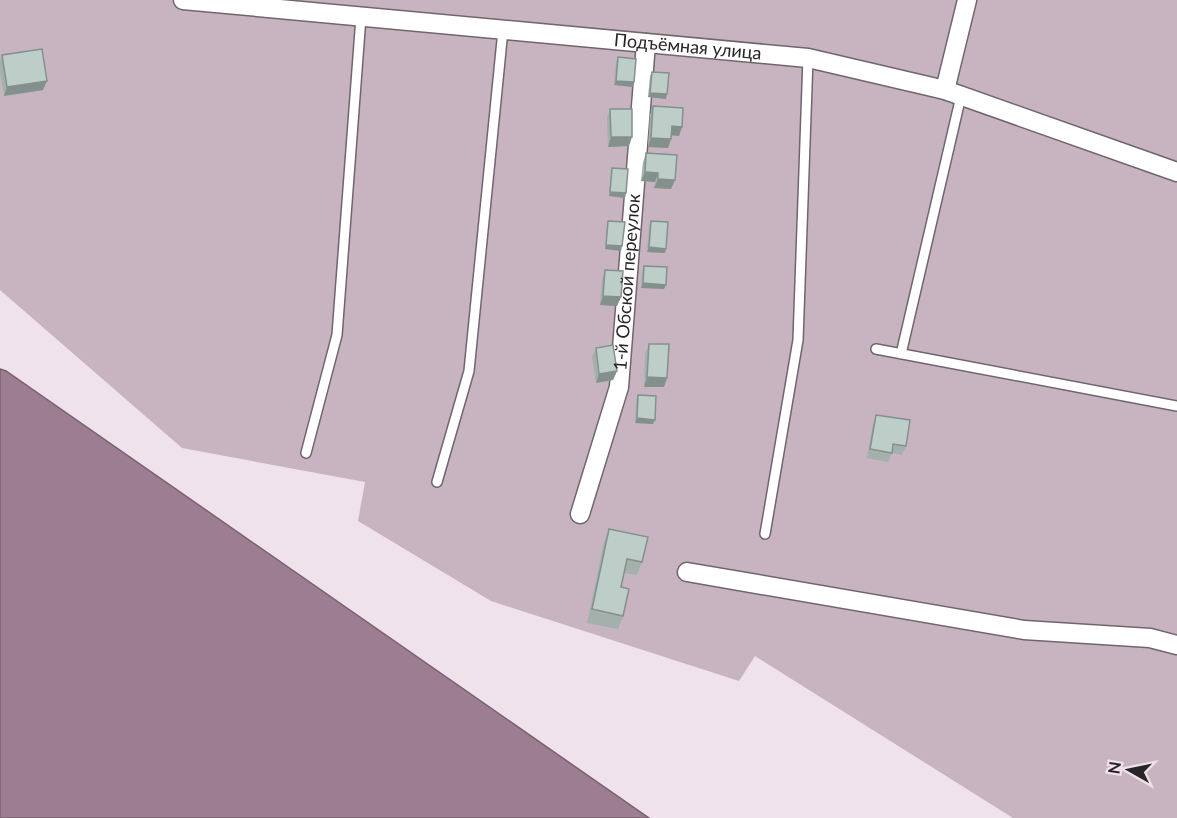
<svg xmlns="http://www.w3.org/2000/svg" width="1177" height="818" viewBox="0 0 1177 818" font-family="Lato,sans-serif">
  <rect width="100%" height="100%" fill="#efe2eb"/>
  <path fill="#c8b4c1" d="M 0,0 L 1177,0 L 1177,818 L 1013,818 L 755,656 L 739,681 L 491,601 L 358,521 L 365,482 L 182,448 L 0,290 Z"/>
  <path fill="#9c7d92" stroke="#7a6272" stroke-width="1.5" d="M 0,369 L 6,371 L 649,818 L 0,818 Z"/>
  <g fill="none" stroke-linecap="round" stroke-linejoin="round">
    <defs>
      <path id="lane" d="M 876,349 L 1177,406
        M 901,354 L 961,96
        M 306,453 L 337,335 L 361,17
        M 437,482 L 469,371 L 503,30
        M 765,534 L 798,340 L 808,58"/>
      <g id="street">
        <path id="s1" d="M 183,0 L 808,58 L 945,90 L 1177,172"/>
        <path d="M 945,90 L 967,0"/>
        <path id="s2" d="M 580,514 L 619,387 L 646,43"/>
        <path d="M 687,572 L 1024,630 L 1150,638 L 1177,645"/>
      </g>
    </defs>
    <use href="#lane" stroke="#70656d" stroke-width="12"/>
    <use href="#street" stroke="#70656d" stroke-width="21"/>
    <use href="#lane" stroke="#fff" stroke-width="9"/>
    <use href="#street" stroke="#fff" stroke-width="18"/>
  </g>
  <path fill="#a3b0ac" d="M 2,55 L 43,90 L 4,96 L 0,72 L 0,61 Z
    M 618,57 L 633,87 L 614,85 L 616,62 Z
    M 652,72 L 666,99 L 648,97 L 650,76 Z
    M 653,106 L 682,127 L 679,136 L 671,135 L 671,139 L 668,148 L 648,147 L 650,115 Z
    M 610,109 L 629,146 L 608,147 L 607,118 Z
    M 646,153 L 675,180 L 671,189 L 654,188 L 655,182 L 641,181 L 643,162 Z
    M 612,168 L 625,198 L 609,196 L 611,173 Z
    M 608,221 L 621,251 L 605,249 L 607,226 Z
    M 651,221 L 665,253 L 647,252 L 649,226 Z
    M 644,266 L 664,289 L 641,288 L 642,271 Z
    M 605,270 L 621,297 L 617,306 L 600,305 L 602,279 Z
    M 649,344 L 667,378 L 664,387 L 644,387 L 645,353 Z
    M 596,348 L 617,371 L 613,380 L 596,383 L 592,357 Z
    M 638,395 L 653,424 L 635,423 L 636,400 Z
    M 876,415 L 906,446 L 902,455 L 892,453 L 888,462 L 867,458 L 873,424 Z
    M 609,529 L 642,562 L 637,575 L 624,573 L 621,587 L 623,616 L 618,629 L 587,623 L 604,542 Z"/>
  <path fill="#84908c" d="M 47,81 L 43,90 L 4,96 L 7,87 Z
    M 616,81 L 634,82 L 633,87 L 614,85 Z
    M 650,93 L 667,94 L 666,99 L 648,97 Z
    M 672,126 L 682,127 L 679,136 L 668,135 Z
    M 611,137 L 632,137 L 629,146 L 608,147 Z
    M 651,138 L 671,139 L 668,148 L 648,147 Z
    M 645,172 L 658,173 L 655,182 L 641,181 Z
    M 658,179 L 675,180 L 671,189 L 654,188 Z
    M 610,192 L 626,193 L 625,198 L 609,196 Z
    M 606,245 L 622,246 L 621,251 L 605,249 Z
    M 649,247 L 666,249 L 665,253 L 647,252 Z
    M 643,283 L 666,285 L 664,289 L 641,288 Z
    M 603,296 L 621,297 L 617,306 L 600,305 Z
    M 617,371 L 613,380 L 596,383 L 599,374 Z
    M 647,377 L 667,378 L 664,387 L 644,387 Z
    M 637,418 L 655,420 L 653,424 L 635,423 Z"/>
  <path fill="#bdcdc8" stroke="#84908c" stroke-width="1.5" d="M 42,49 L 47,81 L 7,87 L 2,55 Z
    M 618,57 L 636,59 L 634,82 L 616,81 Z
    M 652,72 L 669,73 L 667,94 L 650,93 Z
    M 653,106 L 683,108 L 682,127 L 672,126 L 671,139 L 651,138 Z
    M 610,109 L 632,109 L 632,137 L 611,137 Z
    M 646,153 L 677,155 L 675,180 L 658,179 L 658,173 L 645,172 Z
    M 612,168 L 628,169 L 626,193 L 610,192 Z
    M 608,221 L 625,222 L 622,246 L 606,245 Z
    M 651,221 L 668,222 L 666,249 L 649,247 Z
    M 644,266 L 667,267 L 666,285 L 643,283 Z
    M 605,270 L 623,271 L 621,297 L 603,296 Z
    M 649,344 L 669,344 L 667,378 L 647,377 Z
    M 613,345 L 617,371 L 599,374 L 596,348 Z
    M 638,395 L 656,396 L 655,420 L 637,418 Z
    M 876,415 L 910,420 L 906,446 L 893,444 L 892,453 L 870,449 Z
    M 609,529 L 648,537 L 642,562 L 627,559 L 621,587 L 629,589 L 623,616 L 592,609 Z"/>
  <g text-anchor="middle" stroke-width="5" stroke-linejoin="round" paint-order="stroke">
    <g font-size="18" fill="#292427" stroke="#efe2eb">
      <text dy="6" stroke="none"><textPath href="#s1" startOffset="507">Подъёмная улица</textPath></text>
      <text dy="6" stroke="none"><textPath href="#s2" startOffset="238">1-й Обской переулок</textPath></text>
    </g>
  </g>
  <g transform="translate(1129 770) rotate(279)" stroke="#efe2eb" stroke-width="4.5" paint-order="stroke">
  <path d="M0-4.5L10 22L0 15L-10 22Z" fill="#292427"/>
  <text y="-9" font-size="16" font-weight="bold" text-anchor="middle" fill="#292427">N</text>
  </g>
</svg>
